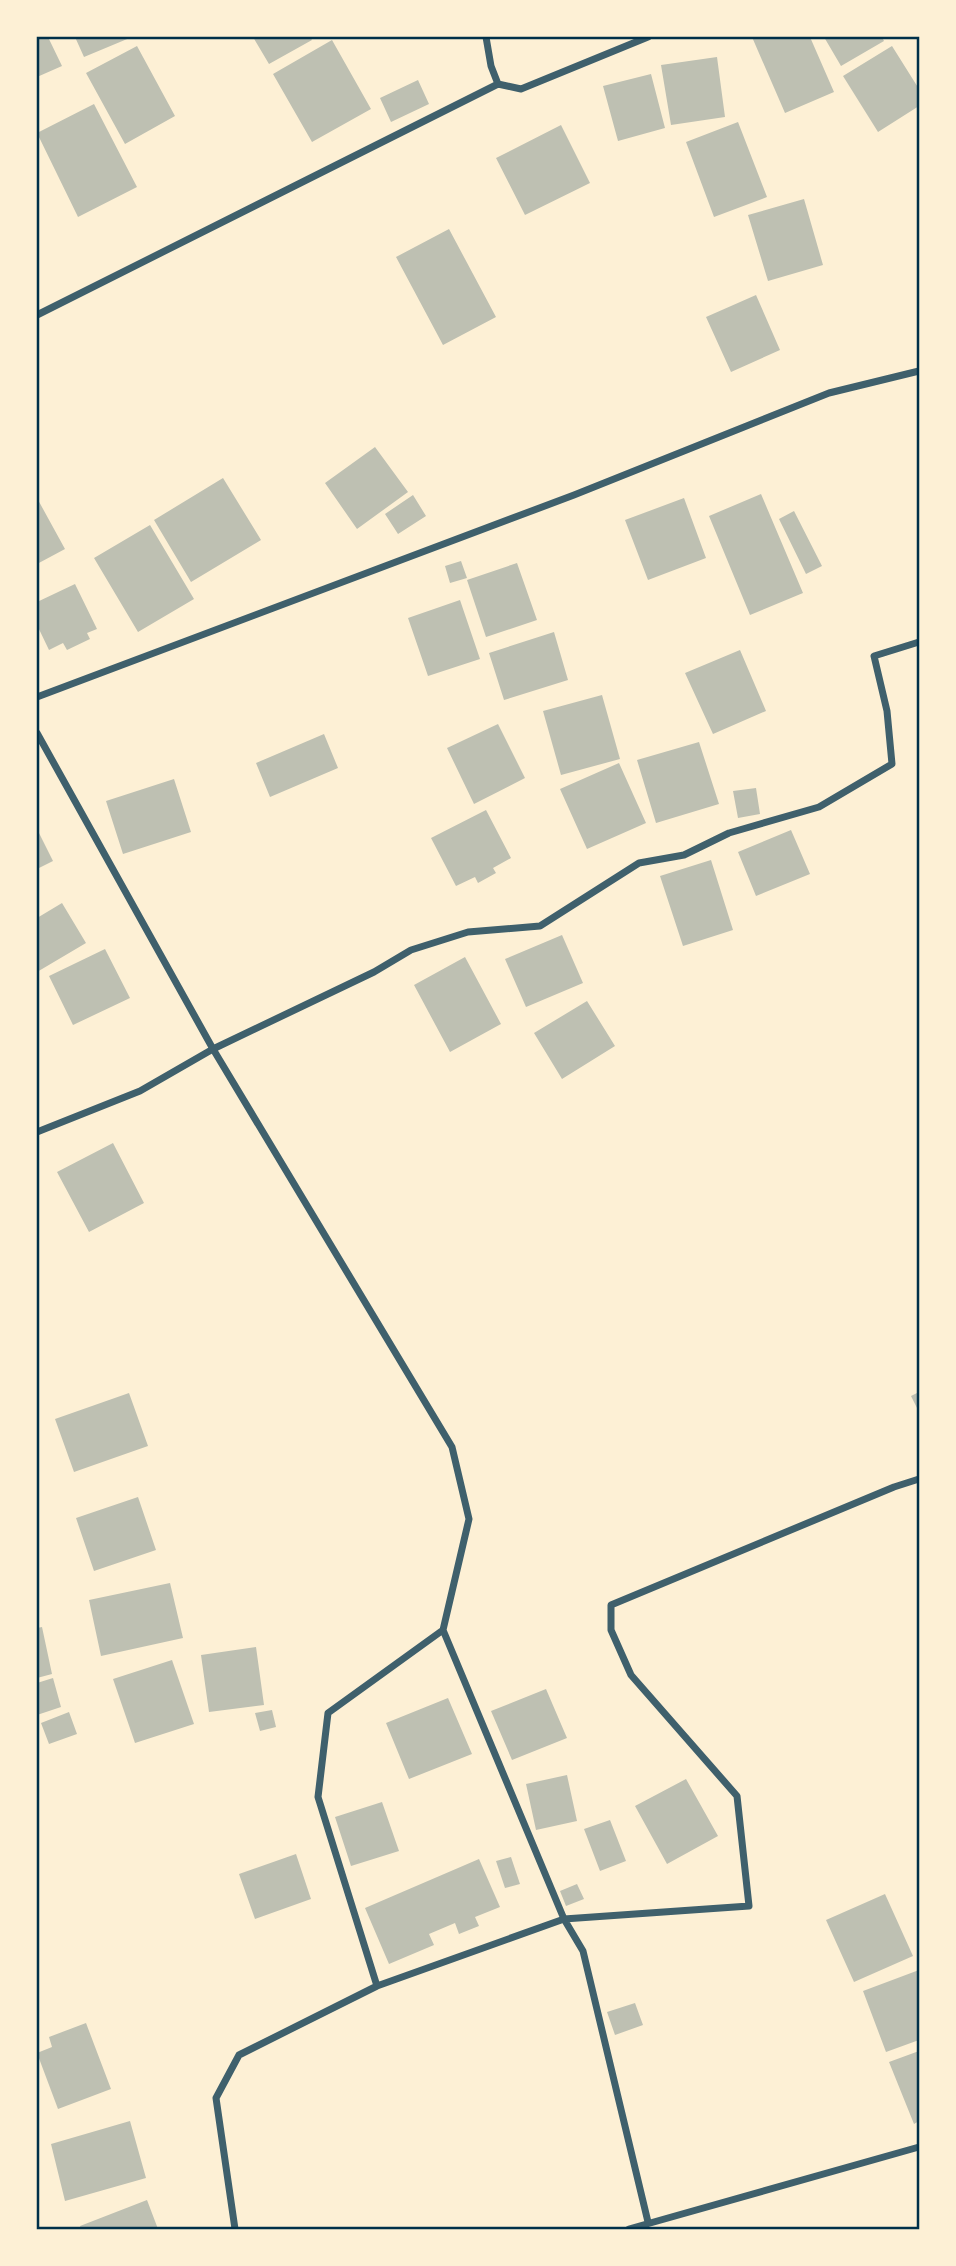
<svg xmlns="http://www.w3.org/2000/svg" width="956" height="2266" viewBox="0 0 956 2266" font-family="'Open Sans',sans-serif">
  <rect width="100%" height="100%" fill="#fdf0d5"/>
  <path fill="#bec0b2" d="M 37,37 L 48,37 L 62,66 L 37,77 Z
    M 75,37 L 132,37 L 84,57 Z
    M 253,37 L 310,37 L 312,40 L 269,64 Z
    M 752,37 L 810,37 L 834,92 L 785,113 Z
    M 824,37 L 882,37 L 884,41 L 841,66 Z
    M 332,40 L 371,109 L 312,142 L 273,74 Z
    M 137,46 L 175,116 L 125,144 L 86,73 Z
    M 892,46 L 919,89 L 919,106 L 878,132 L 843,76 Z
    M 717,57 L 725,117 L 671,125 L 661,65 Z
    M 651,74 L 665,128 L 618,141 L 603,86 Z
    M 418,80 L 429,104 L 391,122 L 380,98 Z
    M 94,104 L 137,187 L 78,217 L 37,133 Z
    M 738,122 L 767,197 L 714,217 L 686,142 Z
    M 561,125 L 590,183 L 525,215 L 496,158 Z
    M 804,199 L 823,265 L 768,281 L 748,215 Z
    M 449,229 L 496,317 L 443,345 L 396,257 Z
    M 756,295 L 780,350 L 731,372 L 706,317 Z
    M 375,447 L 408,492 L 357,529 L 325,483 Z
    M 223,478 L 261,540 L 191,582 L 154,520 Z
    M 761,494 L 803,593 L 750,615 L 709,516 Z
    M 413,495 L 426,516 L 398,534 L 385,514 Z
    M 37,498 L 65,549 L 37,564 Z
    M 684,498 L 706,558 L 648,580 L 625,520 Z
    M 794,511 L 822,566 L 806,574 L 779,519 Z
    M 150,525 L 194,599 L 138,632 L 94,558 Z
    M 461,561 L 467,578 L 450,583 L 445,566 Z
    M 517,563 L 537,620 L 486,637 L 467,580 Z
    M 75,584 L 97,629 L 87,633 L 90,639 L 67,650 L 63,643 L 49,650 L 37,625 L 37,602 Z
    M 460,600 L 480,659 L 428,676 L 408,618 Z
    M 554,632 L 568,680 L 504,700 L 489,653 Z
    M 740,650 L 766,711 L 713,734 L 685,673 Z
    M 602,695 L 620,759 L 561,775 L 543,711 Z
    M 498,724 L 525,778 L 474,804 L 447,748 Z
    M 324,734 L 338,768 L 270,797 L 256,763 Z
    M 699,742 L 719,804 L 656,823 L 637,760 Z
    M 619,763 L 646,823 L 587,849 L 560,789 Z
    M 174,779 L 191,832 L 123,854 L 106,801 Z
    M 756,788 L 760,814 L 738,818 L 733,791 Z
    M 486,810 L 511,858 L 493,868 L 496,873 L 478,883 L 475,877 L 456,886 L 431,838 Z
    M 37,829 L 53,861 L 37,869 Z
    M 791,830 L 810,874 L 756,896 L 738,852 Z
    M 711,860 L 733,930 L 683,946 L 660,876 Z
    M 62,903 L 86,943 L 37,972 L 37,918 Z
    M 562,935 L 583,983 L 526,1007 L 505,959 Z
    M 105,949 L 130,998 L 73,1025 L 49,976 Z
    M 465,957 L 501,1024 L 450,1052 L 414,985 Z
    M 587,1001 L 615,1046 L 562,1079 L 534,1033 Z
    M 113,1143 L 144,1203 L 89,1232 L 57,1172 Z
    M 919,1392 L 919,1412 L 911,1396 Z
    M 129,1393 L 148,1446 L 74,1472 L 55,1419 Z
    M 138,1497 L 156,1550 L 94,1571 L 76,1518 Z
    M 170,1583 L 183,1638 L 101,1656 L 89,1600 Z
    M 42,1627 L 52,1674 L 37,1678 L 37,1628 Z
    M 256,1647 L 264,1705 L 209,1712 L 201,1655 Z
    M 172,1660 L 194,1724 L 135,1743 L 113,1679 Z
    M 53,1678 L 61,1707 L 37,1715 L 37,1683 Z
    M 546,1689 L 567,1738 L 512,1760 L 491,1711 Z
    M 448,1698 L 472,1754 L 409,1779 L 386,1723 Z
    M 272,1710 L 276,1727 L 260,1731 L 255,1713 Z
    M 69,1712 L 77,1734 L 49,1744 L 41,1723 Z
    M 567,1775 L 577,1821 L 536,1830 L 526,1784 Z
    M 686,1779 L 718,1836 L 667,1864 L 635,1806 Z
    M 382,1802 L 399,1851 L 351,1866 L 335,1817 Z
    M 610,1820 L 626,1861 L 600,1871 L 584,1829 Z
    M 296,1854 L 311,1899 L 255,1919 L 239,1874 Z
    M 511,1857 L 520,1884 L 505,1888 L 496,1861 Z
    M 479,1859 L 500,1907 L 475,1917 L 479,1926 L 459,1934 L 455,1923 L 429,1934 L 434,1945 L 389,1964 L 365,1908 Z
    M 577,1884 L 584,1899 L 566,1906 L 560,1891 Z
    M 885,1894 L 913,1956 L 854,1982 L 826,1920 Z
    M 919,1970 L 919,2040 L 886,2052 L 863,1991 Z
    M 635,2003 L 643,2025 L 615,2035 L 607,2012 Z
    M 86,2023 L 111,2089 L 58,2109 L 37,2053 L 52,2047 L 49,2037 Z
    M 919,2051 L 919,2121 L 914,2124 L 889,2062 Z
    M 130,2121 L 146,2178 L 65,2201 L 51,2144 Z
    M 147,2200 L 158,2229 L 81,2229 L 80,2226 Z"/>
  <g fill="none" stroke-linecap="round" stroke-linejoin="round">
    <path stroke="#3f606c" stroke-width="7" d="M 486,37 L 491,66 L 498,84 L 521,89 L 648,37
      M 37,315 L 498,84
      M 37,697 L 574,495 L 829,393 L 919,371
      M 37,733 L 213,1049 L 452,1447 L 469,1519 L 443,1630 L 564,1919 L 583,1951 L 648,2222
      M 37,1132 L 140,1091 L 213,1049 L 374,972 L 411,950 L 468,932 L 540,926 L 639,863 L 684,855 L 729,833 L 819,807 L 892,764 L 887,711 L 874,656 L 919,642
      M 377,1986 L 318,1797 L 328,1713 L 443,1630
      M 235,2229 L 216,2098 L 239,2055 L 377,1986 L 564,1919 L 749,1906 L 737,1796 L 631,1675 L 611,1630 L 611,1605 L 894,1487 L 919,1479
      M 629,2229 L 919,2147"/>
  </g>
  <rect width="956" height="2266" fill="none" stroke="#fdf0d5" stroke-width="77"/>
  <rect x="38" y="38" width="880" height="2190" fill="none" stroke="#003049" stroke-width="2.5"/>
</svg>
